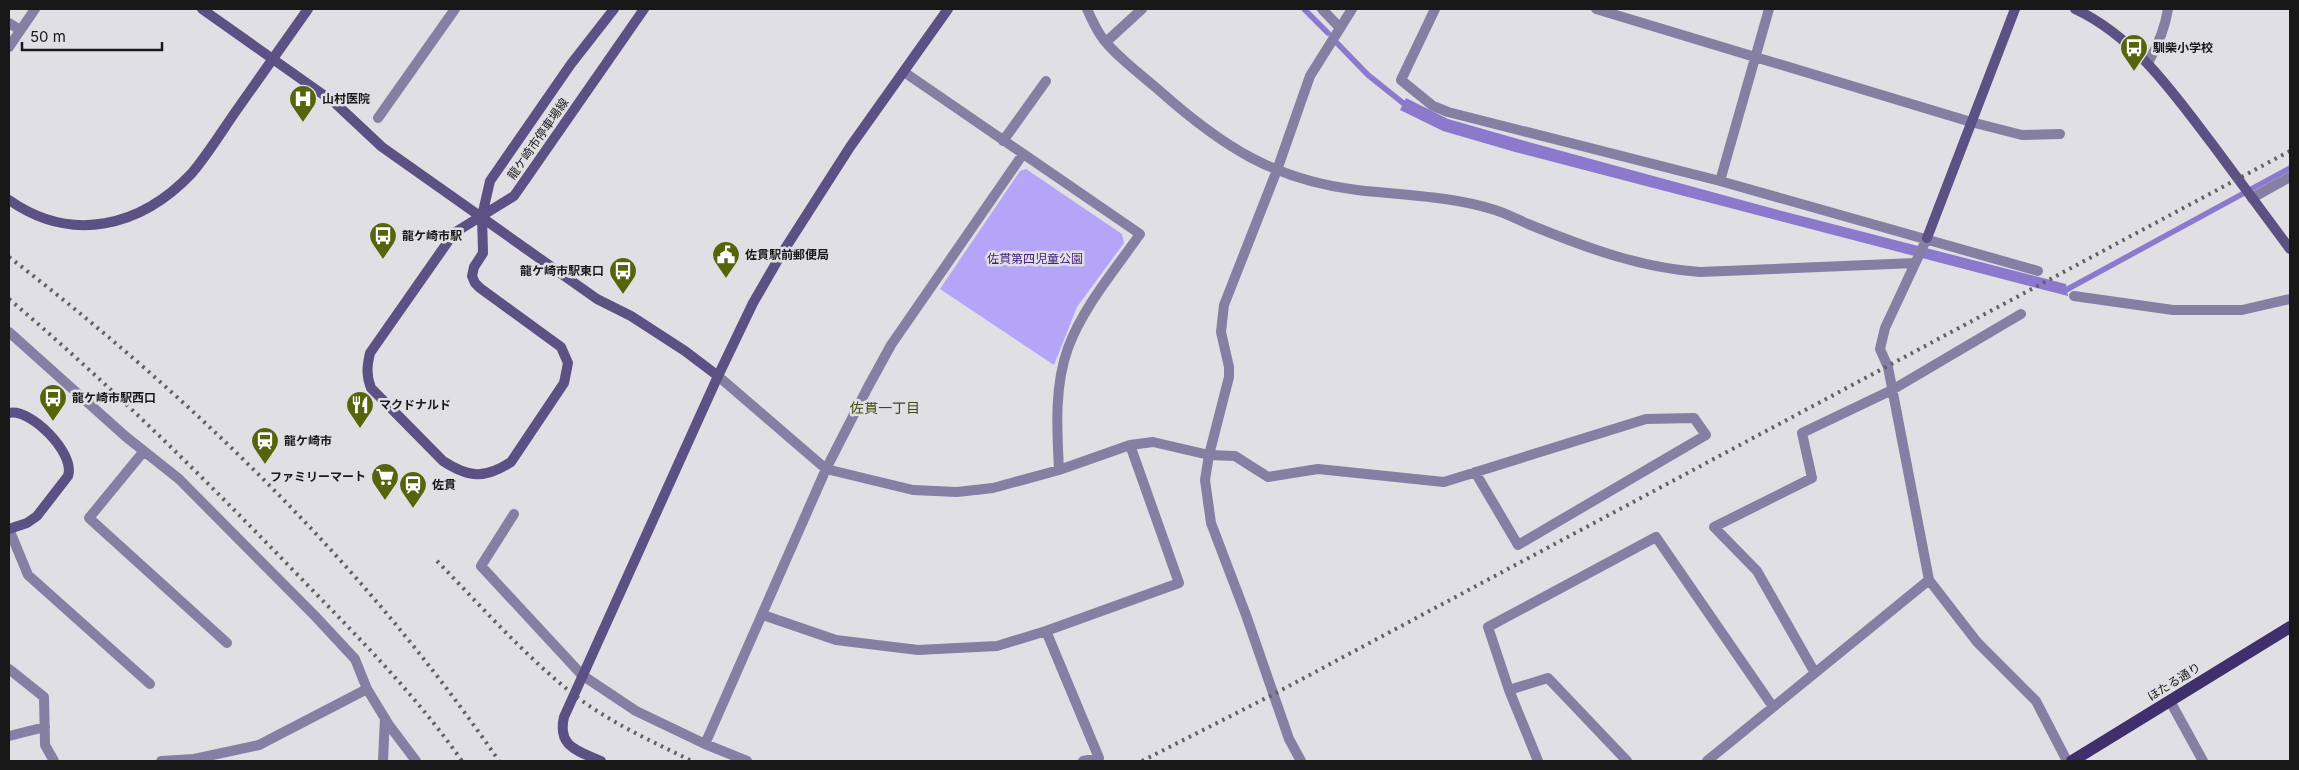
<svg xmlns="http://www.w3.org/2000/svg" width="2299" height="770" viewBox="0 0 2299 770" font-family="Inter,'Noto Sans JP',sans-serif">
  <rect width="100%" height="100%" fill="#e0dfe3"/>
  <path fill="#b5a5f8" d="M 1026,169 L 1122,234 L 1124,243 L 1077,307 L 1054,365 L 940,289 L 1020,171 Z"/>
  <path fill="#8a79cc" d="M 1406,98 L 1448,119 L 1518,139 L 1782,211 L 2066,284 L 2068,296 L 1515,152 L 1443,131 L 1400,110 Z"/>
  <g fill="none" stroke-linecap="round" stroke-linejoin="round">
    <path stroke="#8a79cc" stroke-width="5.5" d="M 1304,9 L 1328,33
      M 1336,42 L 1368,75 L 1408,107
      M 2062,289 L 2066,290 L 2290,168"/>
    <path stroke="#857fa4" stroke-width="10" d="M 1087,9 C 1091,18 1095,27 1101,36 C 1113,54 1144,77 1161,92 C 1222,146 1274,180 1357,190 C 1402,195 1451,196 1495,210 C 1508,214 1520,221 1533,226 C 1587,248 1641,268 1700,272 L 1915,263
      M 1322,9 L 1340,28
      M 1435,9 L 1401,80 L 1433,106 L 1448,112 L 1720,181 L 2038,271
      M 1596,9 L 1971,122 L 2022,135 L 2060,134
      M 9,23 L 20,30
      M 1106,42 L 1142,9
      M 9,47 L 35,9
      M 2148,63 C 2158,45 2165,29 2168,9
      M 904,72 L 1140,234 C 1115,270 1083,307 1068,348 C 1054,387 1057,430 1059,470
      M 378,118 L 455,9
      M 1003,141 L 1046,81
      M 1720,181 L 1769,9
      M 2252,198 L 2290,177
      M 1927,238 L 1885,328 L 1880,349 L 1888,367 L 1929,580 L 1977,642 L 2036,701 L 2067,761
      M 2074,296 L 2173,310 L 2242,310 L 2290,299
      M 9,332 L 125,436 L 179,479 L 315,616 L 355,659 L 367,689 L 389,725 L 416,761
      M 718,376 L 826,469 L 913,490 L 957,492 L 993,488 L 1059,470 L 1130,445 L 1153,442 L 1209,455 L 1235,456 L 1268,477 L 1318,469 L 1444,482 L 1646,419 L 1694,418 L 1706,435 L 1518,545 L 1475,472
      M 144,451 L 89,518 L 227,643
      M 514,514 L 481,566 L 582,675 L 636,711 L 705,744 L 747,761
      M 9,529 L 28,575 L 150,684
      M 763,615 L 836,640 L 918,650 L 997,646 L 1046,631
      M 9,669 L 44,697 L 45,745 L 54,761
      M 1815,673 L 1757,571 L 1714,527 L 1812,478 L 1802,433 L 1892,390 L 2021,314
      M 1509,690 L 1538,761
      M 2170,701 L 2203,761
      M 9,736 L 45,727
      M 705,744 L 826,469 L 868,387 L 891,345 L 1023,154
      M 161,761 L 194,759 L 259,745 L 367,689
      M 383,761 L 385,718
      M 1083,761 L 1099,758 L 1046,631 L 1179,583 L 1130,445
      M 1301,761 L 1289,739 L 1246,615 L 1211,523 L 1205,480 L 1209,455 L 1229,377 L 1229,367 L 1221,332 L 1224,305 L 1277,170 L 1310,76 L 1352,9
      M 1627,761 L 1548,678 L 1509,690 L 1488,627 L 1656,537 L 1773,707
      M 1707,761 L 1929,580"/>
    <path stroke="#5b5184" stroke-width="10" d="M 202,9 L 335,103 L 382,147 L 597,299 L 631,316 L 685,351 L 718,376
      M 614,9 L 571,64 L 490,181 L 482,216 L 483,253 L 474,267 L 472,276 L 475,283 L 480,288 L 561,347 L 568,363 L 564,383 L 511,462 C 485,479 469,478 443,461 L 371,388 C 366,375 367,366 370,353 L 454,233 L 514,196 L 644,9
      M 2075,9 C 2135,37 2174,94 2213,145 C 2239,180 2265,215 2290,249
      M 9,200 C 72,244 141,227 192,173 C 208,154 222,131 236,111 C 260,77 284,43 308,9
      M 1927,238 L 2015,9
      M 9,413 C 29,407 76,453 68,476 L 37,516 L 27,523 L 9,529
      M 601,761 C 578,751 557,747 564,717 L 718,376 L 753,303 L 779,258 L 850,147 L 948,9"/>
    <path stroke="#3f2f6d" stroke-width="12" d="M 2072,761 L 2290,627"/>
    <path stroke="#616163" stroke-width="4" stroke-dasharray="2.5 5" stroke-linecap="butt" d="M 9,257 C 195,400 366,567 499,761
      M 9,299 C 108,383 201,475 291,568 C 351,630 413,691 462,761
      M 437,561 C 481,606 524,655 573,694 C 609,722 651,741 692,761
      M 1142,761 L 1274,694 L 2290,151"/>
  </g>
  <defs>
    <symbol id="bus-pin" viewBox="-11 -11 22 30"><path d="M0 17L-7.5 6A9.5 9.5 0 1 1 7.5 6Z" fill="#56650b" stroke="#e0dfe3"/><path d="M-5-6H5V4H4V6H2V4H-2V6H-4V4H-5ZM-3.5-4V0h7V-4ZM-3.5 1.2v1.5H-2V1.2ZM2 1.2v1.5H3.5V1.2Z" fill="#fff"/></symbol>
    <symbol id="hospital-pin" viewBox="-11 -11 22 30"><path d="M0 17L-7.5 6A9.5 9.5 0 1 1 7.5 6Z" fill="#56650b" stroke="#e0dfe3"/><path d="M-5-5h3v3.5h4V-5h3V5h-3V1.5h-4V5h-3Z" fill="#fff"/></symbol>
    <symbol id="civic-pin" viewBox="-11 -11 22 30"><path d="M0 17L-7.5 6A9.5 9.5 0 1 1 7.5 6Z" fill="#56650b" stroke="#e0dfe3"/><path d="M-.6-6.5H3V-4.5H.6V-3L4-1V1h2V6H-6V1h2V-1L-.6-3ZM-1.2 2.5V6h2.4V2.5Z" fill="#fff"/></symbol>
    <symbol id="restaurant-pin" viewBox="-11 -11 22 30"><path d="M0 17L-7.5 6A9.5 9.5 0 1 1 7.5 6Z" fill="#56650b" stroke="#e0dfe3"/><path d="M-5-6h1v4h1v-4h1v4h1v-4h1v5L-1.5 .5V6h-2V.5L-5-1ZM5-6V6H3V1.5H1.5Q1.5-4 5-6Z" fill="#fff"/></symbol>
    <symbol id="station-pin" viewBox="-11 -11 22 30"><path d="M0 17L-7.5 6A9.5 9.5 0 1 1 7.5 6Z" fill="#56650b" stroke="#e0dfe3"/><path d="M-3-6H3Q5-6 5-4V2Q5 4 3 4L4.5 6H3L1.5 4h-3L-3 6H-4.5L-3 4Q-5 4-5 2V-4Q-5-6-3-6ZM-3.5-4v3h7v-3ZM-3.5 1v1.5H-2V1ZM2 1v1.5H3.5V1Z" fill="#fff"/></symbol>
    <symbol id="supermarket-pin" viewBox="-11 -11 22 30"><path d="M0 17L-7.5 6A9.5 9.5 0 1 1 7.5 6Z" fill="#56650b" stroke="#e0dfe3"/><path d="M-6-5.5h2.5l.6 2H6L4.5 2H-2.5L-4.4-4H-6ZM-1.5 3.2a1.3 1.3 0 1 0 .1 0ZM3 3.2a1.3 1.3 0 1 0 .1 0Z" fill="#fff"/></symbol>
  </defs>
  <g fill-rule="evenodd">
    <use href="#bus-pin" x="2118" y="32" width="32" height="43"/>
    <use href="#hospital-pin" x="287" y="83" width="32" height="43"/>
    <use href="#bus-pin" x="367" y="220" width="32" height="43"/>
    <use href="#civic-pin" x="710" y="239" width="32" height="43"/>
    <use href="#bus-pin" x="607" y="255" width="32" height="43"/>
    <use href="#bus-pin" x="37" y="382" width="32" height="43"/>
    <use href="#restaurant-pin" x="344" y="389" width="32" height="43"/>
    <use href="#station-pin" x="249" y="425" width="32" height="43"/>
    <use href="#supermarket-pin" x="369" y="461" width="32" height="43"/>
    <use href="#station-pin" x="397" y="469" width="32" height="43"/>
  </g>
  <g text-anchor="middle" stroke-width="5" stroke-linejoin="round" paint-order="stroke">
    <g font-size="12" font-weight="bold" fill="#181819" stroke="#e0dfe3" text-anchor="start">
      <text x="2153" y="52">馴柴小学校</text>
      <text x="322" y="103">山村医院</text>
      <text x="402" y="240">龍ケ崎市駅</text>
      <text x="745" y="259">佐貫駅前郵便局</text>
      <text x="604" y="275" text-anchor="end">龍ケ崎市駅東口</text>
      <text x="72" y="402">龍ケ崎市駅西口</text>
      <text x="379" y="409">マクドナルド</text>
      <text x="284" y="445">龍ケ崎市</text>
      <text x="366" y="481" text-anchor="end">ファミリーマート</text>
      <text x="432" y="489">佐貫</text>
    </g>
    <g font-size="12" fill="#181819" stroke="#e0dfe3">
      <text transform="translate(538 139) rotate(-55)" y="4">龍ケ崎市停車場線</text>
      <text transform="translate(2174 682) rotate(-32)" y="4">ほたる通り</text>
    </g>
    <g font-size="12" fill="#401e80" stroke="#e0dfe3">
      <text x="1035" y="263">佐貫第四児童公園</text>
    </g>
    <g font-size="14" fill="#404b12" stroke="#e0dfe3">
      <text x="885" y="413">佐貫一丁目</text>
    </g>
  </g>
  <rect width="2299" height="770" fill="none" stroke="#181819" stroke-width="20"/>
  <path d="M22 42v8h140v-8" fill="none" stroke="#181819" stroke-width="2.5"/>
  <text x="30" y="42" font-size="15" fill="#181819" stroke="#e0dfe3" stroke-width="4" paint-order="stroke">50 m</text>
</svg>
